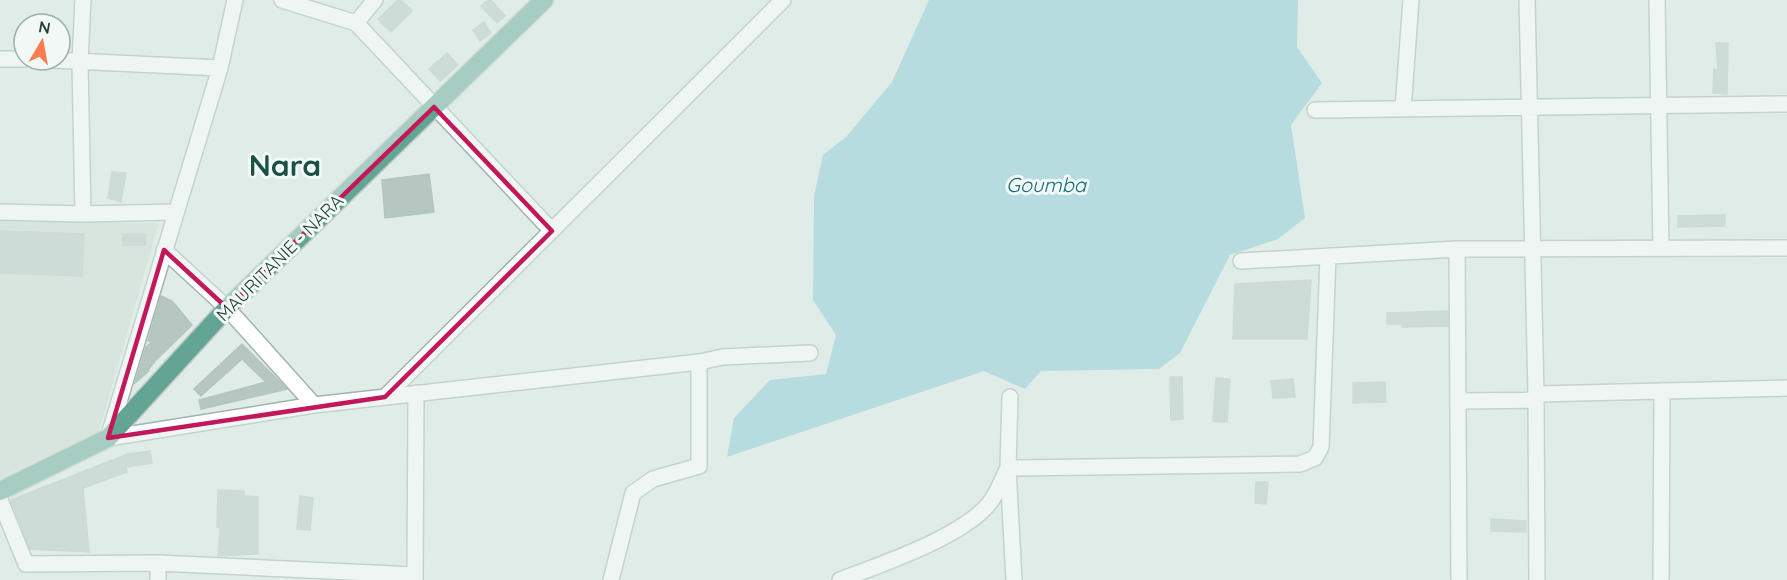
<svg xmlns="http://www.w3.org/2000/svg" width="1787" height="580" viewBox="0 0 1787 580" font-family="Quicksand,sans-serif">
  <rect width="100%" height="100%" fill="#e0ece7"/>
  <path fill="#cedcd6" d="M 0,221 L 159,223 L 99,431 L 0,478 Z"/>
  <path fill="#85c7d5" d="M 929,0 L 1298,0 L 1297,47 L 1322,83 L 1291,125 L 1305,218 L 1278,239 L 1230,255 L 1180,353 L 1159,369 L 1041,371 L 1025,389 L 984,371 L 727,457 L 734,418 L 770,380 L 826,374 L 836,335 L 813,300 L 814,196 L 823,155 L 846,137 L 892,82 Z"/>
  <path fill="#b5c7c0" stroke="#b2c6be" stroke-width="1.5" d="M 398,0 L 401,0 L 412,11 L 391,32 L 378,19 Z
    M 488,0 L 491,0 L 505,16 L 497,23 L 481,6 Z
    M 484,22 L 491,33 L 480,41 L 473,30 Z
    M 1716,43 L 1728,43 L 1727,94 L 1713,93 L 1714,69 L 1718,70 Z
    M 447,53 L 458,65 L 440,81 L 429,69 Z
    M 112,172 L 126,173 L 121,202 L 108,198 Z
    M 429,174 L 434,212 L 385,218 L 382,180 Z
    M 1725,215 L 1725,226 L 1678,227 L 1678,216 Z
    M 0,231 L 84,234 L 82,276 L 0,273 Z
    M 123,234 L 146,234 L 145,245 L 123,245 Z
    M 1311,280 L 1307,339 L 1233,339 L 1235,284 Z
    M 161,296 L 172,301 L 192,325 L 155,361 L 148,370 L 149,371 L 135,383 L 146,347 L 152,342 L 148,341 Z
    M 1448,311 L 1448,326 L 1402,327 L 1402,324 L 1387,324 L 1387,313 Z
    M 242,344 L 287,389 L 201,409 L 199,400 L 266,382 L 242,359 L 201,396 L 194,389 Z
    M 1170,377 L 1182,377 L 1183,419 L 1171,420 Z
    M 1216,378 L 1230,379 L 1227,422 L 1213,421 Z
    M 1293,379 L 1295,397 L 1273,398 L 1271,381 Z
    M 1385,382 L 1386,402 L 1353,403 L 1353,383 Z
    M 150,451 L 152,463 L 126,467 L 127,472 L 83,488 L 89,552 L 30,549 L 11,500 L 128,454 Z
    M 1256,482 L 1268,482 L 1266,504 L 1255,503 Z
    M 218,490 L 244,491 L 244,496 L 258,497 L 258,554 L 218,556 L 220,527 L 217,527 Z
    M 300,496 L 313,498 L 310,530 L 297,529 Z
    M 1491,519 L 1526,521 L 1526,532 L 1491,531 Z"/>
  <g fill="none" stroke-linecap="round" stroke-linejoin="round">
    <defs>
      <path id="minor" d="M 83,0 L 80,61 L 83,214
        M 235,0 L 220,68 L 108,438 L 314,405 L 699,362 L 723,357 L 810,353
        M 282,0 L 356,23 L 552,231
        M 1527,0 L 1536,394 L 1537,580
        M 1657,0 L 1661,248
        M 356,23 L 375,0
        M 0,59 L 24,59
        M 53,60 L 220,68
        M 1403,109 L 1411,0
        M 1315,110 L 1787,104
        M 0,212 L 83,214 L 175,212
        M 1457,249 L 1459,580
        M 164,250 L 227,308 L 314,405
        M 1241,261 L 1457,249 L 1787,248
        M 1536,394 L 1787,388
        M 385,397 L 783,0
        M 1010,397 L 1008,468 L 1014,580
        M 1459,401 L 1536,400
        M 0,500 L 26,564 L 158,563 L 415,575
        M 158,563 L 158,580
        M 415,580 L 416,393
        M 611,580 L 633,493 L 653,479 L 699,466 L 699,362
        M 840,580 C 882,564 959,538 988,505 C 997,495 1002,479 1008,468 L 1300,464 L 1315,458 L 1321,447 L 1328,256
        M 1661,580 L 1662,391"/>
      <path id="major" d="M 0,491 L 108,438 L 227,308 L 544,0"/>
    </defs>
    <use href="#minor" stroke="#a3b4ae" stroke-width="18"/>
    <use href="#major" stroke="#c1c9c7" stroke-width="21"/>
    <use href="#minor" stroke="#fff" stroke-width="15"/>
    <use href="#major" stroke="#62a594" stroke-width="18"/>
  </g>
  <path d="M0 0H1787V580H0ZM 434,107 L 552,231 L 385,397 L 108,438 L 164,250 L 227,308 Z" fill="#e0ece7" fill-opacity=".55" fill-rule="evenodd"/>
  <path fill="none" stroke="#c2185b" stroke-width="4.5" stroke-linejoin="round" d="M 434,107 L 552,231 L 385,397 L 108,438 L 164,250 L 227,308 Z"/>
  <g text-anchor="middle" stroke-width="6" stroke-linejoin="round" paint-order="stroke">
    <g font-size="18" fill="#203e36" stroke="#f1f8f5">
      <text transform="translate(280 258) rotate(-45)" y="6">MAURITANIE - NARA</text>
    </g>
    <g font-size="20" font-style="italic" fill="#166b7d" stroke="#f1f8f5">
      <text x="1046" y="192">Goumba</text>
    </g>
    <g font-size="30" font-weight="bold" fill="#1a5145" stroke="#f1f8f5">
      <text x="285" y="176">Nara</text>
    </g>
  </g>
  <g transform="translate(42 42) rotate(10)"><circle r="28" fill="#f1f8f5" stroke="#9daea9" stroke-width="1.5"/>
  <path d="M0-4.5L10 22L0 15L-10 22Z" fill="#fb7c50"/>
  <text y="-9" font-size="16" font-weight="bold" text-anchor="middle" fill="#203e36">N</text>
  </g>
</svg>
